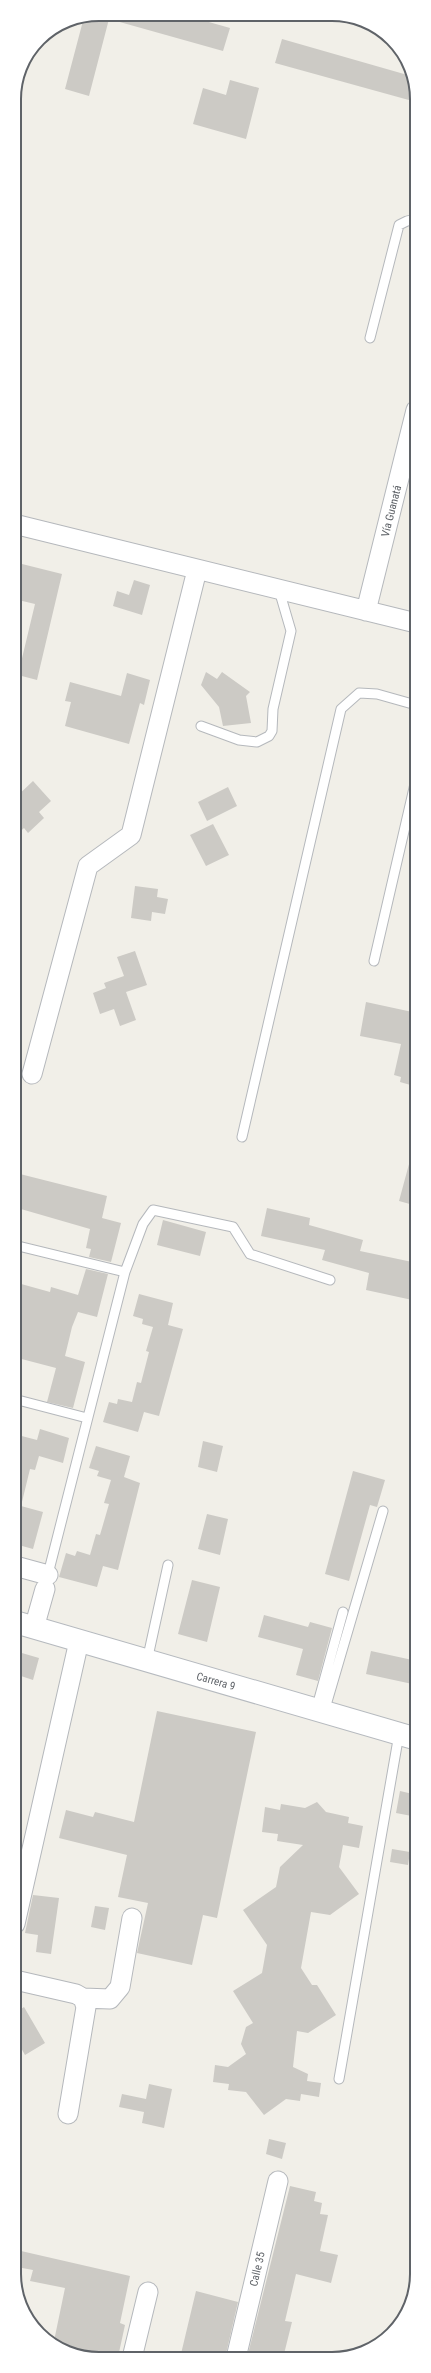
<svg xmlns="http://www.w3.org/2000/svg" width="431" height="2373" viewBox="0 0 431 2373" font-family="'Roboto Condensed',sans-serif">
  <rect width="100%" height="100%" fill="#f1efe8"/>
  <path fill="#cccac5" d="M 99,14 L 184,15 L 230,28 L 223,51 L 109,19 L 89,96 L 65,89 L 84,17 Z
    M 282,39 L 411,76 L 416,88 L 416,102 L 275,63 Z
    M 230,80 L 259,88 L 246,139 L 193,124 L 203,88 L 226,95 Z
    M 14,562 L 62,574 L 37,680 L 18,675 L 35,604 L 14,599 Z
    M 134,580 L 150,585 L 142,615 L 113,606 L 117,591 L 129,595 Z
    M 206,672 L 217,679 L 222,672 L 250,692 L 246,696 L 251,723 L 223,726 L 219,707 L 201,685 Z
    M 127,673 L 150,680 L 144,705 L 140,703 L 129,744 L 65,726 L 71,702 L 65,701 L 70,682 L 121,696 Z
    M 33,781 L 51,801 L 39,812 L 44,818 L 28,833 L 24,828 L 14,837 L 14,799 Z
    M 228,787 L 237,806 L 207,821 L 198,802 Z
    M 213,824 L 229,855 L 206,866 L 190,835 Z
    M 135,886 L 158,889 L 157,897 L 168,899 L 165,914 L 152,912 L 151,921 L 131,918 Z
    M 135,951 L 147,985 L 126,992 L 136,1020 L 120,1026 L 114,1009 L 100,1014 L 93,993 L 106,988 L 104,983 L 124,976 L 117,957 Z
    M 366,1002 L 417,1013 L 417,1074 L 414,1086 L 400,1082 L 401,1077 L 394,1075 L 401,1044 L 360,1036 Z
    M 412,1153 L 417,1153 L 417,1206 L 399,1201 Z
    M 20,1174 L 107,1196 L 102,1218 L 121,1223 L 111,1262 L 89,1257 L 91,1249 L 86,1248 L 90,1229 L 14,1207 L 14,1192 Z
    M 267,1208 L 310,1218 L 309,1225 L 363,1240 L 360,1251 L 417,1263 L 417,1301 L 366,1290 L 369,1273 L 322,1260 L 325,1250 L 261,1236 Z
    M 163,1220 L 206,1232 L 200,1256 L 157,1245 Z
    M 86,1269 L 108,1274 L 97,1317 L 78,1312 L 72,1327 L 65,1356 L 85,1362 L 73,1408 L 47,1402 L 56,1368 L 14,1357 L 14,1282 L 50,1292 L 51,1287 L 78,1295 Z
    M 139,1294 L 173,1303 L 168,1325 L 183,1329 L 159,1416 L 144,1412 L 138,1432 L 103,1422 L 109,1402 L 117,1404 L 118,1399 L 132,1402 L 137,1382 L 141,1383 L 149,1352 L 146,1351 L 153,1327 L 142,1324 L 143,1319 L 133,1316 Z
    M 40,1429 L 69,1438 L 63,1463 L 39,1456 L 35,1470 L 30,1469 L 21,1506 L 43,1512 L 33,1549 L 15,1544 L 14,1434 L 37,1440 Z
    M 203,1441 L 223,1446 L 217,1472 L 198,1467 Z
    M 96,1446 L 130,1456 L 124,1477 L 140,1483 L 118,1570 L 103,1566 L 97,1587 L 59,1577 L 66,1553 L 75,1556 L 77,1551 L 90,1555 L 96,1534 L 100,1535 L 109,1504 L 104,1503 L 111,1480 L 97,1476 L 99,1471 L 89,1468 Z
    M 353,1471 L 385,1480 L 377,1507 L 370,1505 L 349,1581 L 325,1574 Z
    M 207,1514 L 228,1519 L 220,1555 L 198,1549 Z
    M 192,1580 L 220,1587 L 207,1642 L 178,1634 Z
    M 264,1615 L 308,1627 L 310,1622 L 332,1628 L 318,1681 L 296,1675 L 303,1649 L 258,1637 Z
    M 15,1651 L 39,1658 L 33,1680 L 15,1674 Z
    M 371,1651 L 417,1661 L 417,1685 L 366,1674 Z
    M 157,1711 L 256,1732 L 217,1918 L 203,1915 L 192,1965 L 137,1953 L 148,1903 L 118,1897 L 127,1855 L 59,1838 L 66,1810 L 93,1817 L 95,1812 L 134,1822 Z
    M 400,1791 L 417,1795 L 417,1817 L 396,1813 Z
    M 317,1802 L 326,1812 L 349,1817 L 348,1823 L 363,1826 L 359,1848 L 343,1845 L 339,1867 L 359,1894 L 330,1915 L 311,1912 L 301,1968 L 312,1985 L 317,1985 L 336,2015 L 308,2033 L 297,2031 L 293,2067 L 308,2074 L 307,2081 L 321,2083 L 319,2097 L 301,2094 L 300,2101 L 286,2099 L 264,2115 L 246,2092 L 228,2090 L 229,2084 L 213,2082 L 215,2065 L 228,2067 L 246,2054 L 241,2044 L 246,2027 L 253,2023 L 233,1991 L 262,1973 L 267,1945 L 243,1910 L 276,1887 L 280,1867 L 303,1845 L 277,1841 L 278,1834 L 262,1832 L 265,1807 L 280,1810 L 281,1804 L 305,1808 Z
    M 392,1849 L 410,1852 L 408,1865 L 390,1862 Z
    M 33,1895 L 59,1898 L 51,1954 L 36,1952 L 38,1935 L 25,1933 Z
    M 95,1906 L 109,1908 L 105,1930 L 91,1927 Z
    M 24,2007 L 45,2043 L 25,2055 L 15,2037 L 15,2013 Z
    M 149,2084 L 172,2089 L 164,2128 L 142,2123 L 144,2112 L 119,2107 L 122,2094 L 146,2099 Z
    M 269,2139 L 286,2143 L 282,2159 L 266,2154 Z
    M 290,2186 L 316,2192 L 314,2201 L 322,2203 L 320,2214 L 328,2215 L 320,2251 L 338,2255 L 331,2283 L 296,2274 L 285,2321 L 292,2322 L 283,2358 L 247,2358 Z
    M 21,2251 L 130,2276 L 120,2323 L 125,2325 L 118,2357 L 82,2357 L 54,2341 L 65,2288 L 30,2281 L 33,2270 L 17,2267 Z
    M 196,2291 L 238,2302 L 225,2358 L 180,2358 Z"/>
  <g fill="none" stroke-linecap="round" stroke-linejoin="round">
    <defs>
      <path id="service" d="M 370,338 L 399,225 L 407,221 L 416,219
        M 201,726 L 239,740 L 257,742 L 269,736 L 272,731 L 273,709 L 291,631 L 279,590
        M 374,961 L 417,775
        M 242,1137 L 341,709 L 359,693 L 377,694 L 416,705
        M 14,1245 L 125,1272
        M 14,1399 L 87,1418
        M 47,1578 L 125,1272 L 143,1224 L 153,1210 L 233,1227 L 250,1254 L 330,1280
        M 147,1661 L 168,1565
        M 316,1710 L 343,1612
        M 324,1712 L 383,1511
        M 339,2079 L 399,1734"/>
      <path id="minor" d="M 14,524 L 416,623
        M 366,611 L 416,410
        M 32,1074 L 88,866 L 131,835 L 197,570
        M 15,1566 L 48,1575
        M 34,1628 L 45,1589
        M 15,1924 L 79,1641
        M 15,1980 L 76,1994 L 83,1998 L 110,1999 L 120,1987 L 132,1918
        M 68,2114 L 86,2007 L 83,1998
        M 132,2358 L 148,2292
        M 236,2358 L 278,2181"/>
      <path id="secondary" d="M 15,1622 L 417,1739"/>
    </defs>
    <use href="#service" stroke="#b5b8bc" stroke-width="11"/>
    <use href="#minor" stroke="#b5b8bc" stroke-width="21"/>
    <use href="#secondary" stroke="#b6babf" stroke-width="24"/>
    <use href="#service" stroke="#fff" stroke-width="9"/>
    <use href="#minor" stroke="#fff" stroke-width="19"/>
    <use href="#secondary" stroke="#fff" stroke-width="22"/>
  </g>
  <g text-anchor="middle" stroke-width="3" stroke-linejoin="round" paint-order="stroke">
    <g font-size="11" fill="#5f6368" stroke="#fff">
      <text transform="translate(391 511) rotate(-76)" y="4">Vía Guanatá</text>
      <text transform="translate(216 1681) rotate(16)" y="4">Carrera 9</text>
      <text transform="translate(257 2269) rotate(-77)" y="4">Calle 35</text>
    </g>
  </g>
  <path d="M0 0H431V2373H0ZM99 21H332A78 78 0 0 1 410 99V2274A78 78 0 0 1 332 2352H99A78 78 0 0 1 21 2274V99A78 78 0 0 1 99 21Z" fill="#fff" fill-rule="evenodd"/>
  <path fill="none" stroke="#5f6368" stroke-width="2" d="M99 21H332A78 78 0 0 1 410 99V2274A78 78 0 0 1 332 2352H99A78 78 0 0 1 21 2274V99A78 78 0 0 1 99 21Z"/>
</svg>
